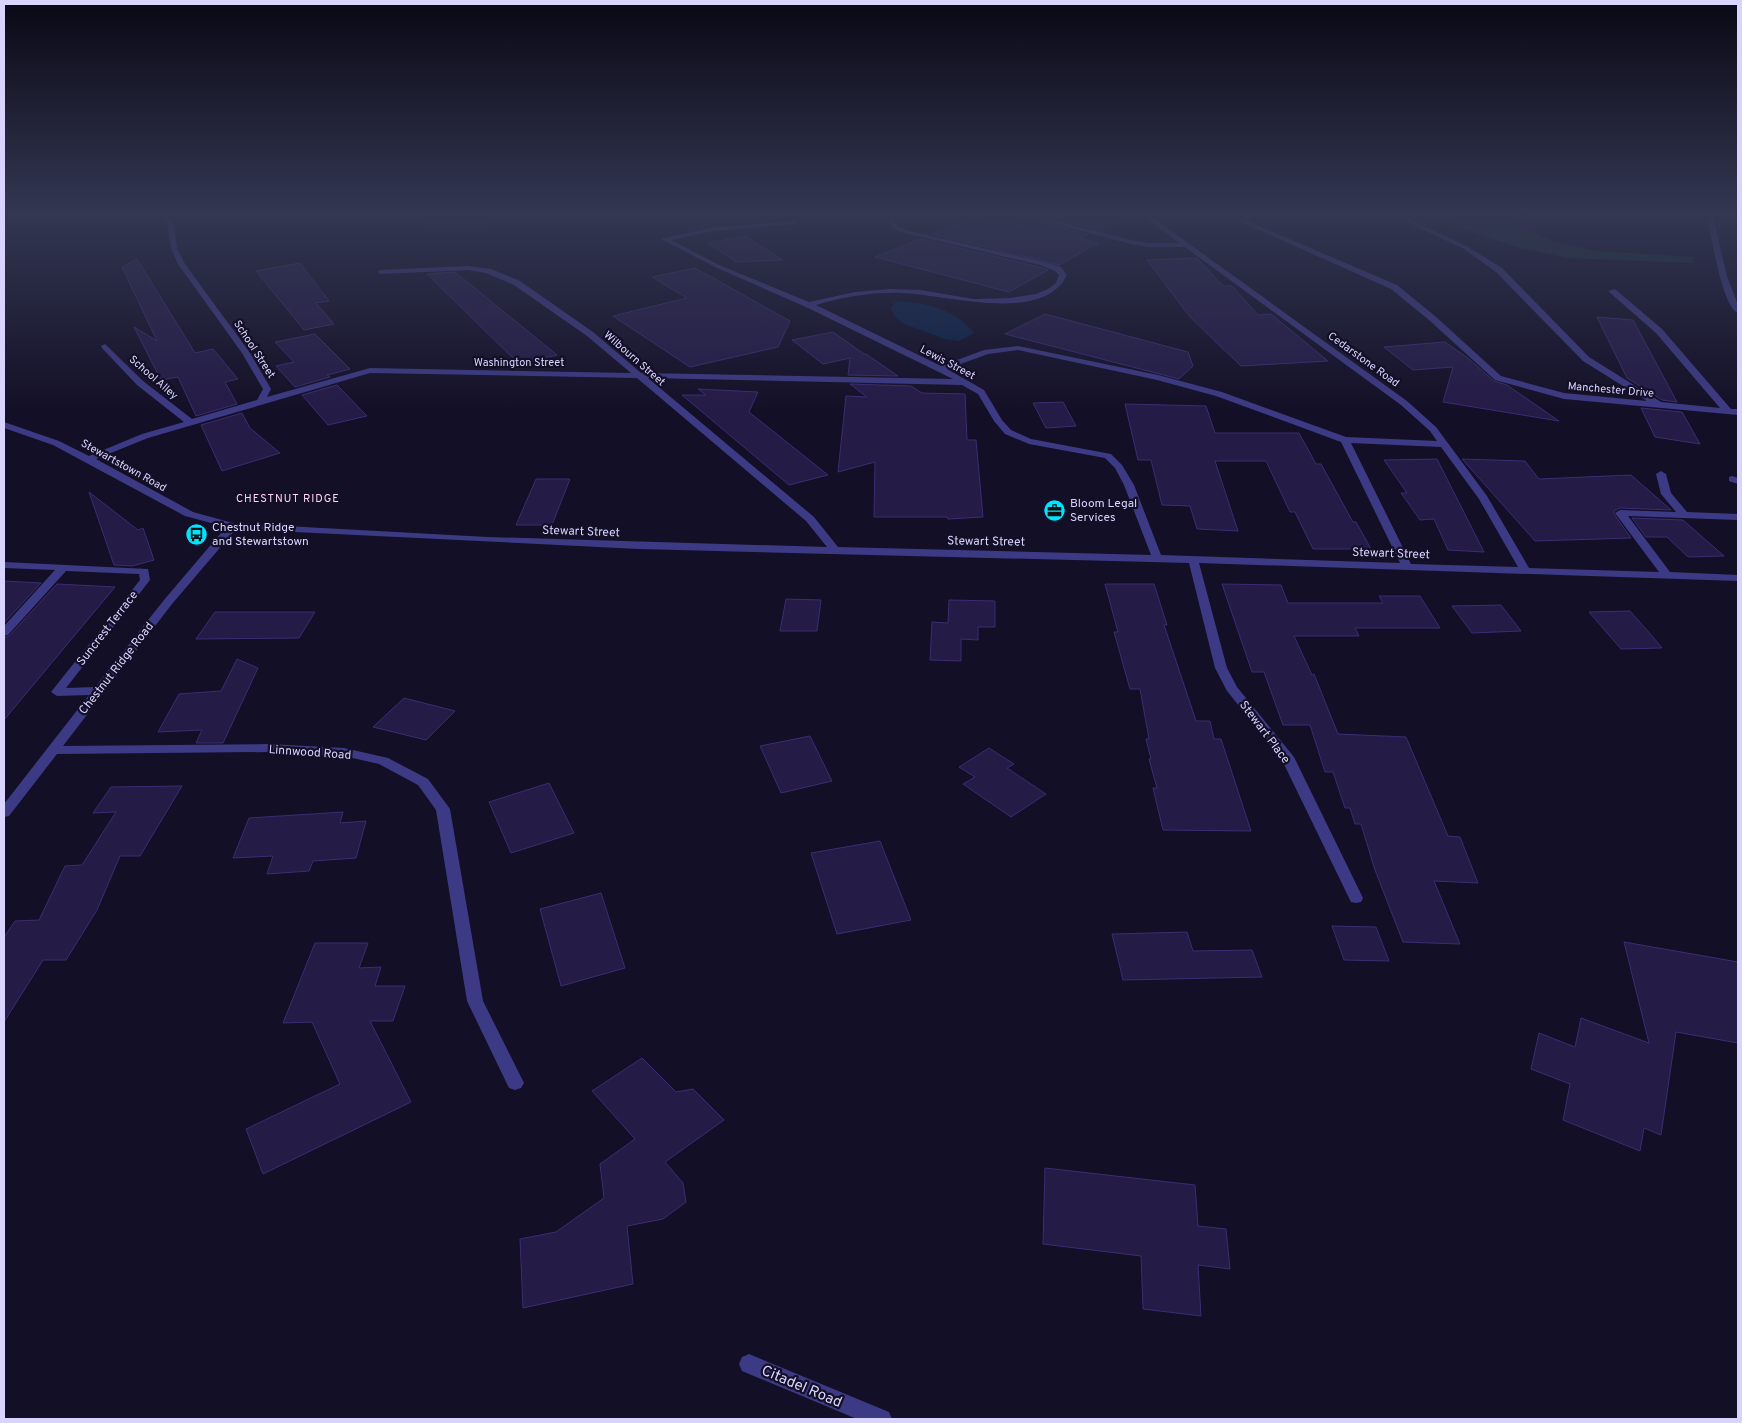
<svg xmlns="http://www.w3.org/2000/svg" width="1742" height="1423" viewBox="0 0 1742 1423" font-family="Overpass,sans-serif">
  <rect width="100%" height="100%" fill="#130f26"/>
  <path fill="#12302f" d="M 235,212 L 519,212 L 515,219 L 476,227 L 436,228 L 408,221 L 373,219 L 329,223 L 285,223 Z
    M 1414,212 L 1484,212 L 1556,242 L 1596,251 L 1694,257 L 1691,263 L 1568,258 L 1520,248 Z"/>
  <path fill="#0c2248" d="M 896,301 C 927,303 954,308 974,333 L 959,341 L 945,339 L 904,324 L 895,317 L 891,309 Z"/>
  <path fill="#241b47" stroke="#3b2d73" d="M 988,212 L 1008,212 L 1088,235 L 1079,238 L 1098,243 L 1059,265 L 932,234 Z
    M 1029,212 L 1136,212 L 1138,214 L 1100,230 Z
    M 745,236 L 783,260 L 736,262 L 708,243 Z
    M 921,239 L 1039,267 L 1048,270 L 1009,292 L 875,257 Z
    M 1197,258 L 1223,286 L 1232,286 L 1258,315 L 1271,314 L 1328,361 L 1241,366 L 1190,317 L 1147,260 Z
    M 137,259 L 195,353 L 213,349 L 238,379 L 225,382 L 237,404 L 196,416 L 178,377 L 161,380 L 134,327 L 157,341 L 122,267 Z
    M 300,263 L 329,301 L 316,303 L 334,324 L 304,330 L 256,271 Z
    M 695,268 L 790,321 L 778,347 L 690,367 L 613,316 L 687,298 L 652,277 Z
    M 455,272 L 557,355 L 519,364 L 427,274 Z
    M 1045,314 L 1188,352 L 1193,366 L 1179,379 L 1005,334 Z
    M 1597,317 L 1633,320 L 1677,402 L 1662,400 L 1627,378 Z
    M 833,332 L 864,354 L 866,354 L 898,376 L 848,375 L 850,358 L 823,364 L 792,340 Z
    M 315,334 L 350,369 L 327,375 L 330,377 L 295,387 L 276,366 L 294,362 L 275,342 Z
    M 1445,342 L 1469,359 L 1494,381 L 1507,385 L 1559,421 L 1443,402 L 1453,367 L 1413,370 L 1384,347 Z
    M 850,384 L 911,386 L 922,393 L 965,394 L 967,440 L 976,440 L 983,517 L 948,519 L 947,517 L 874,517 L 875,462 L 838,472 L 846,396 L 867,397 Z
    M 337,385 L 367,416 L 328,425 L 302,395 Z
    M 698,389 L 758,392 L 749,412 L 828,475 L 789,485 L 682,395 L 706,395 Z
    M 1063,402 L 1076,426 L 1046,428 L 1033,403 Z
    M 1125,404 L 1206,406 L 1215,433 L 1299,433 L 1316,464 L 1321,464 L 1353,522 L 1356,522 L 1371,549 L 1313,549 L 1295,512 L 1290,512 L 1266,461 L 1215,461 L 1238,531 L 1197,529 L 1190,506 L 1162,505 L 1151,460 L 1138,460 Z
    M 1641,408 L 1682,412 L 1700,444 L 1655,437 Z
    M 242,413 L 250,428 L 280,453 L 222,471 L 201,425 Z
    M 1437,459 L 1484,552 L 1448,550 L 1434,519 L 1420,520 L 1401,493 L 1407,493 L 1384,460 Z
    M 1462,459 L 1525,461 L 1539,479 L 1631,475 L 1671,510 L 1620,508 L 1614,511 L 1614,514 L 1631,538 L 1535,541 Z
    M 536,479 L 570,479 L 552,525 L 516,525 Z
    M 89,492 L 138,530 L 143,528 L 154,560 L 132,566 L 114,565 Z
    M 1632,518 L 1683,520 L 1724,556 L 1688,557 L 1667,537 L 1646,537 Z
    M 4,581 L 41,583 L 4,623 Z
    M 57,584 L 115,587 L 4,720 L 4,638 L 9,636 Z
    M 1105,584 L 1154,584 L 1167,625 L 1164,625 L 1196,721 L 1210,721 L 1214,739 L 1221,739 L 1251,831 L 1163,830 L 1153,788 L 1157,788 L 1149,759 L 1151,759 L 1146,739 L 1149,739 L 1140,689 L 1130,689 L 1114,632 L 1118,632 Z
    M 1222,584 L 1281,585 L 1288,603 L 1383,603 L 1379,596 L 1420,596 L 1440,628 L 1355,628 L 1359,636 L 1294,636 L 1312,675 L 1314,674 L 1338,734 L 1406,737 L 1448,836 L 1460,837 L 1478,883 L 1434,881 L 1460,944 L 1403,942 L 1375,870 L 1361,824 L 1355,824 L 1350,808 L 1345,808 L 1333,772 L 1325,772 L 1310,725 L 1283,725 L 1264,672 L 1252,672 Z
    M 786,599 L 821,600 L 817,631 L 780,631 Z
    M 949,600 L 995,601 L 995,627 L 978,627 L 978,640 L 961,639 L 961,661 L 930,660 L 932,622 L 948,623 Z
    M 1501,605 L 1521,631 L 1472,633 L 1452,606 Z
    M 1630,611 L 1653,637 L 1662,648 L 1621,649 L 1589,612 Z
    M 215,612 L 315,612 L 299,638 L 196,639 Z
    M 237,659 L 258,668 L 223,743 L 196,743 L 202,730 L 158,732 L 179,694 L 221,691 Z
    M 404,698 L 455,711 L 426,740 L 373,727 Z
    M 810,736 L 832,781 L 781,793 L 760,746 Z
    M 989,748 L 1014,764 L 1007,768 L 1046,794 L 1011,817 L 963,784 L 975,777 L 959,767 Z
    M 549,783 L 574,833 L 511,853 L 489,802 Z
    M 182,786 L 140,856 L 120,856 L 97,910 L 66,960 L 43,960 L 4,1022 L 4,937 L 15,921 L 39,920 L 65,866 L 82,865 L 116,812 L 93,813 L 111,787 Z
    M 343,812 L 340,823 L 366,821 L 356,858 L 313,861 L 309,871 L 267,874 L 273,856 L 233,858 L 249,818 Z
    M 880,841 L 911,920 L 837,934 L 811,853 Z
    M 601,893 L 625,968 L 561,986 L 540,909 Z
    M 1332,926 L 1376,927 L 1389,961 L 1344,960 Z
    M 1187,932 L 1193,951 L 1252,950 L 1262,977 L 1123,980 L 1112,934 Z
    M 1624,942 L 1738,962 L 1738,1043 L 1676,1032 L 1661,1135 L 1644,1128 L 1640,1151 L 1563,1120 L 1570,1084 L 1531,1069 L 1539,1033 L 1575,1047 L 1581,1018 L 1649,1043 Z
    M 315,943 L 368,943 L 359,968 L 381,967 L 375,986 L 405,986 L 393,1021 L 370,1021 L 411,1102 L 263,1174 L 246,1129 L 340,1084 L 312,1022 L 283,1023 Z
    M 642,1058 L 676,1092 L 693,1089 L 724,1120 L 665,1162 L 683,1183 L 686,1202 L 663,1219 L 627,1226 L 633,1284 L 523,1308 L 520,1239 L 556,1232 L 604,1198 L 600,1164 L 635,1139 L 592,1091 Z
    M 1045,1168 L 1195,1185 L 1198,1226 L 1226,1229 L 1230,1269 L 1198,1265 L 1201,1316 L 1143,1309 L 1141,1256 L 1043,1244 Z"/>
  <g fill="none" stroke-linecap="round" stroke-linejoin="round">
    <path fill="#3d3a85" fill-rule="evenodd" d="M 152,212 L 167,214 L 173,222 L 177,248 L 185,264 L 250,353 L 271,389 L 267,397 L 370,368 L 631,373 L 587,336 L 514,285 L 486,273 L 468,270 L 381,274 L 377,272 L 381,270 L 468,266 L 491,269 L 520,281 L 593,332 L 641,373 L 953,379 L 806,307 L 715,267 L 661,239 L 714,227 L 798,221 L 798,223 L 796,224 L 714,231 L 671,240 L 719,265 L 809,302 L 855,292 L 890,289 L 920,290 L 974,299 L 1010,298 L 1036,294 L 1048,289 L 1056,283 L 1059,275 L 1055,271 L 1040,265 L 901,232 L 892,227 L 887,220 L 893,212 L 899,212 L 893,220 L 896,225 L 905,230 L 1044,262 L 1061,267 L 1067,275 C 1043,325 944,294 902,293 C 873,292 843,297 816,305 L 941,366 L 984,350 L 1018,346 L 1158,375 L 1222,392 L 1346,437 L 1437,441 L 1430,431 L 1401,405 L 1185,247 L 1148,247 L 1131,244 L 1010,212 L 1021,212 L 1131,240 L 1148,243 L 1179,243 L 1138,212 L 1145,212 L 1407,401 L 1436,427 L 1487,496 L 1529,568 L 1659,572 L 1615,513 L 1620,510 L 1676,512 L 1661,494 L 1656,474 L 1661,471 L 1666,474 L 1671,493 L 1687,512 L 1738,514 L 1738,520 L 1628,516 L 1670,572 L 1738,575 L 1738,581 L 1199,563 L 1227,668 L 1237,687 L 1294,757 L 1363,898 L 1361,902 L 1356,903 L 1351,902 L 1349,898 L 1281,758 L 1227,691 L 1215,668 L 1189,563 L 639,549 L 236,529 L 172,604 L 63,746 L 269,744 L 344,748 L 388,758 L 428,779 L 450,809 L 483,1001 L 524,1083 L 521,1088 L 515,1090 L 509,1088 L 467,1001 L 436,810 L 418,785 L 379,764 L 344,756 L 269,752 L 57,754 L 9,816 L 4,817 L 4,804 L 89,695 L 57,696 L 51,692 L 140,580 L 139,574 L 66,571 L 8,635 L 4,636 L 4,626 L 55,570 L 4,568 L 4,562 L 148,569 L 150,580 L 66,688 L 95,687 L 164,600 L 226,527 L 185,516 L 53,445 L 4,428 L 4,422 L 59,441 L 89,456 L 142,434 L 184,422 L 137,385 L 102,348 L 101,346 L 105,344 L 143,381 L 192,419 L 257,400 L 263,389 L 242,353 L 178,264 L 171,248 L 167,222 L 163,216 ZM 1018,350 L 1157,380 L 1216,396 L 1341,442 L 1400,563 L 1161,555 L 1134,485 L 1122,465 L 1111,454 L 1031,439 L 1011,430 L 1002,420 L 984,390 L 947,369 L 988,354 ZM 370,373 L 637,378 L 806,521 L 827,547 L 487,537 L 233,523 L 193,512 L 96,459 L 148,438 ZM 648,378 L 962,385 L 978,394 L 994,421 L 1005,434 L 1029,444 L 1105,458 L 1115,468 L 1124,485 L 1151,555 L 838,547 L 814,517 ZM 1351,443 L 1441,447 L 1479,499 L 1518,567 L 1411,564 Z
      M 681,212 L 700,212 L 665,218 L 662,216 Z
      M 1253,212 L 1261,212 L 1245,220 L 1397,285 L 1435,316 L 1501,376 L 1564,393 L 1647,401 L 1583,361 L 1496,272 L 1464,249 L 1386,212 L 1394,212 L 1468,247 L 1502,268 L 1589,357 L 1661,402 L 1720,408 L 1656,333 L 1608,291 L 1615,289 L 1662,329 L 1731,409 L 1738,409 L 1738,415 L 1564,399 L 1495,380 L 1429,320 L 1391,289 L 1237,220 Z
      M 1706,212 L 1712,212 L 1727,276 L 1738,305 L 1738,313 C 1721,306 1711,231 1706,212 Z
      M 1732,476 L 1738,478 L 1738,484 L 1729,481 L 1729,477 Z
      M 749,1354 L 889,1412 L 892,1419 L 857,1419 L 742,1371 L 739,1364 L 742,1357 Z"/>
  </g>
  <linearGradient id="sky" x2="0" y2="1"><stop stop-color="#0a0815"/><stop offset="0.52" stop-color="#333752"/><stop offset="1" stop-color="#333752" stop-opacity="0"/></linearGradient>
  <rect width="1742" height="411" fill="url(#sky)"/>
  <defs>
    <symbol id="office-disc" viewBox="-11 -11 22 22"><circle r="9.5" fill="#00e5ff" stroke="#130f26"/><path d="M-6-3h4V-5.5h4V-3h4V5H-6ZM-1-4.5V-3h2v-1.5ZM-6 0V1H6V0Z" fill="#111"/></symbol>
    <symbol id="bus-disc" viewBox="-11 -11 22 22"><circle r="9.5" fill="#00e5ff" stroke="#130f26"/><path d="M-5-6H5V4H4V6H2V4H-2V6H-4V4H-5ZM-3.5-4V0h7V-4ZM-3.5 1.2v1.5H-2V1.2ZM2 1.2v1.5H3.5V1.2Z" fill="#111"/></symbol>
  </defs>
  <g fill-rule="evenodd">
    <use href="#office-disc" x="1042" y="498" width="25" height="25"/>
    <use href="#bus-disc" x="184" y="522" width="25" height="25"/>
  </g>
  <g text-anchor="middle" stroke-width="4.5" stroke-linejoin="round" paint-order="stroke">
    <g font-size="11" fill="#d9d4ff" stroke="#130f26">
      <text transform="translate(255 349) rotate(57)" y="4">School Street</text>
      <text transform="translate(635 358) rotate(41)" y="4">Wilbourn Street</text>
      <text transform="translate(1364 359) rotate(36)" y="4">Cedarstone Road</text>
      <text x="519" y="366">Washington Street</text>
      <text transform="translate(948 362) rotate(28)" y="4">Lewis Street</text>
      <text transform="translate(154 377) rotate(41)" y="4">School Alley</text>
      <text transform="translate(1611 389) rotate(5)" y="4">Manchester Drive</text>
      <text transform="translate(124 465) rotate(29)" y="4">Stewartstown Road</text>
    </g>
    <g font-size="11" letter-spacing="1" fill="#ffd6f0" stroke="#130f26">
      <text x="288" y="502">CHESTNUT RIDGE</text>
    </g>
    <g font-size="12" fill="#d9d4ff" stroke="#130f26" text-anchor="start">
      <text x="1070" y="507">Bloom Legal<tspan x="1070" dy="14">Services</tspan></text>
      <text x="212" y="531">Chestnut Ridge<tspan x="212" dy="14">and Stewartstown</tspan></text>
    </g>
    <g font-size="12" fill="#d9d4ff" stroke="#130f26">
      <text transform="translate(581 531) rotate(2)" y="4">Stewart Street</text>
      <text transform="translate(986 541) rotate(1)" y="4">Stewart Street</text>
      <text transform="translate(1391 553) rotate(2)" y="4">Stewart Street</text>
      <text transform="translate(107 628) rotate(-52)" y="4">Suncrest Terrace</text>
      <text transform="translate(116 668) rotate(-52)" y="4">Chestnut Ridge Road</text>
      <text transform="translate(1265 732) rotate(53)" y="4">Stewart Place</text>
      <text transform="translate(310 752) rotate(4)" y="4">Linnwood Road</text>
    </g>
    <g font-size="15" fill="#d9d4ff" stroke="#130f26">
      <text transform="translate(802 1386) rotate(23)" y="5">Citadel Road</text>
    </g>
  </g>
  <rect width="1742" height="1423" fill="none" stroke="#d9d4ff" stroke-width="10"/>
</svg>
